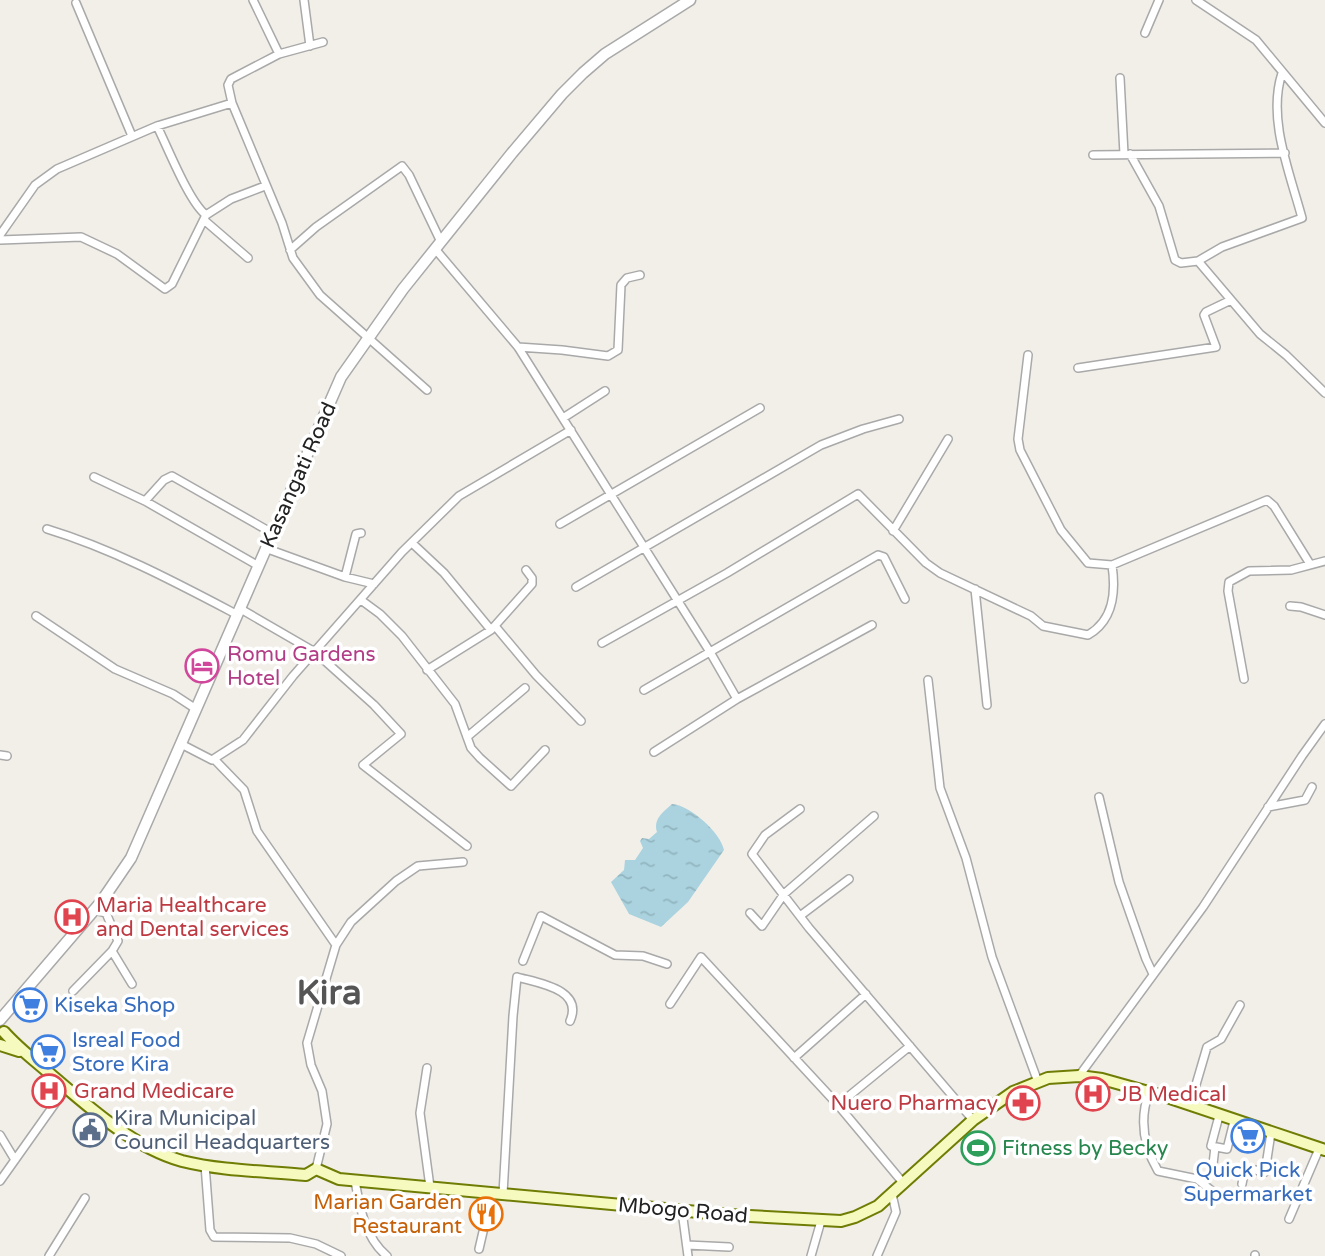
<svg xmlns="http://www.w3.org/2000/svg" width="1325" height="1256" viewBox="0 0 1325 1256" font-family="'Varela Round',sans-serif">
  <defs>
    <pattern id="water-ripples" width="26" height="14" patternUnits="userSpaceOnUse" patternTransform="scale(1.75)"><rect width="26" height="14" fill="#aad3df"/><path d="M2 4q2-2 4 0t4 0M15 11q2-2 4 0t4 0" fill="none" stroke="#92b5bf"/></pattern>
  </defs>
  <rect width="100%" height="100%" fill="#f2efe9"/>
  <path fill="url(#water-ripples)" d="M 672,804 C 690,805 721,833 724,850 L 688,902 L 661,927 L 629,914 L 611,882 L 624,870 L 625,860 L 635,860 L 643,848 L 640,841 L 642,838 L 649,839 L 657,832 C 653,819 663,812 672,804 Z"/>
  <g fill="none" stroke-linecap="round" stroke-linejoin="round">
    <defs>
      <path id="minor" d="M 253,0 L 279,54
        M 304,0 L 310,46
        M 1196,0 L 1256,40 L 1325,123
        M 76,3 L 132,136
        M 1145,33 L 1159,0
        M 1120,78 L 1124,154
        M 232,103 L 228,85 L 231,79 L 279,54 L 323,42
        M 157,126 C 168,148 189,202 206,215
        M 1130,154 L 1159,206 L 1175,260 L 1181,263 L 1198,261 L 1260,334 L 1286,355 L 1325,393
        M 1093,155 L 1285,153
        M 204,220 L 248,258
        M 0,235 L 35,185 L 57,169 L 157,126 L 232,103 L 282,223 L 293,258 L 320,295 L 427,390
        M 0,240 L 81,237 L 117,254 L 165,289 L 172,284 L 206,215 L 231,199 L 265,186
        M 290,250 L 316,227 L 402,166 L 409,175 L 441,242
        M 436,250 L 518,347 L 710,652 L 737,699 L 872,625
        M 1198,261 L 1222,247 L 1302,218 C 1290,173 1267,119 1282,73
        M 518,347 L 562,350 L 608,356 L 618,350 L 621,285 L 627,278 L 640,275
        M 1028,355 L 1018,439 L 1020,450 L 1061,530 L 1088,563 L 1112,565 L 1267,500 L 1274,506 L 1310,564
        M 1078,368 L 1216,347 L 1204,315 L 1206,312 L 1231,300
        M 563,418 L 605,391
        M 94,477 L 145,501 L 257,565
        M 145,501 L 164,480 L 172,476 L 274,534
        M 560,524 L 760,408
        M 47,529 C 113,549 175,582 236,614
        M 893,531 L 948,439
        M 412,543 L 444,573 L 491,630
        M 265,548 L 345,577 L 374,584
        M 345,577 L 356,534 L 361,533
        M 576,587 L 821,445 L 863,429 L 899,419
        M 975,589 L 987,705
        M 361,600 L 380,614 L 402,636 L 455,704 L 471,748 L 480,758 L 511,786 L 545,750
        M 1290,606 L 1301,607 L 1325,615
        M 239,608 L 315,652 L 374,705 L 401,734 L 363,765 L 467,846
        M 36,616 L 115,669 L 173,694 L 196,709
        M 495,626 L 536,675 L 581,721
        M 602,643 L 727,573 L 858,494 L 926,563 L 940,573 L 1031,616 L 1043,626 L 1088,635 C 1114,620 1116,592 1112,565
        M 427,670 L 491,630 L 532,584 L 532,578 L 526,570
        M 1244,679 L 1228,591 L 1229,582 L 1249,571 L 1291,570 L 1325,561
        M 928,680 L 940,788 L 966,858 L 992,957 L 1038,1082
        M 644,690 L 878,555 L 884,557 L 905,599
        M 467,737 L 525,688
        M 181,744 L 212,760 L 243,740 L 293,676 L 402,552 L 459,496 L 571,430
        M 654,752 L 737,699
        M 0,755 L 7,756
        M 215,760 L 244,790 L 257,831 L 336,945
        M 1099,797 L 1119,882 L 1146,959 L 1153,974
        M 1268,807 L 1305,800 L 1312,787
        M 800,809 L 765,835 L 752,854 L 809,928 L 973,1120
        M 93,910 L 106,913 L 118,941 L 112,951 L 132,984
        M 750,913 L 762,926 L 784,894 L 874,816
        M 800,916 L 849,879
        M 523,961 L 541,916 L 615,955 L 643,956 L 667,964
        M 73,991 L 112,951
        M 670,1004 L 701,957 L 838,1105 L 904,1184
        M 794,1058 L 866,994
        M 427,1068 L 420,1113 L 430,1187
        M 1079,1076 L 1203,907 L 1302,756 L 1325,724
        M 1149,1092 C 1139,1120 1144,1147 1158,1171 L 1197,1179 L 1212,1191
        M 838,1105 L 910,1046
        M 1190,1105 L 1207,1047 L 1221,1039 L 1240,1005
        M 1219,1116 L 1211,1146 L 1227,1149 L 1234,1121
        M 0,1135 L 15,1160
        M 205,1165 L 210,1230 L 214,1237 L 290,1238 L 316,1244 L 341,1256
        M 316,1169 L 327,1124 L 322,1091 L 311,1065 L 307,1043 L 336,945 L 351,922 L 396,881 L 418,866 L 463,862
        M 1212,1173 L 1215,1147
        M 0,1181 L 66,1088
        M 355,1181 C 360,1208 365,1238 387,1256
        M 1242,1184 L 1245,1168 L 1265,1172 L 1271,1133
        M 503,1194 L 513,1016 L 517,977 C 538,983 584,989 570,1021
        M 682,1211 L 688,1256
        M 1289,1219 L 1319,1149
        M 687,1245 L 729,1247
        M 479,1249 L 492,1193
        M 49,1256 L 85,1198
        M 811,1256 L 821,1221
        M 877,1256 L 896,1212 L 892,1194
        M 1255,1256 L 1255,1255"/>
      <path id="tertiary" d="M 0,1020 L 101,902 L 131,858 L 341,377 L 403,289 L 512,153 L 562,94 L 583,73 L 605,54 L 690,0"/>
      <path id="secondary" d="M 4,1032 C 20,1050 38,1063 56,1079 C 92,1110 135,1148 182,1161 C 222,1171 265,1171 306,1175 L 316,1169 L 339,1179 L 731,1215 L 841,1221 L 855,1217 L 878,1206 L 973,1120 L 1013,1092 L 1048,1078 L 1079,1076 L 1102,1079 L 1170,1098 L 1325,1150
        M 0,1045 L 19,1051"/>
    </defs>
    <use href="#minor" stroke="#a9a9a9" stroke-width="10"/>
    <use href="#tertiary" stroke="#a9a9a9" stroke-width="13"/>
    <use href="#secondary" stroke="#707d05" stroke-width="14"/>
    <use href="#minor" stroke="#fff" stroke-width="7"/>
    <use href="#tertiary" stroke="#fff" stroke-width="10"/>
    <use href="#secondary" stroke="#f7fabf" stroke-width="10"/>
  </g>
  <defs>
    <symbol id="hotel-ring" viewBox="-11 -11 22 22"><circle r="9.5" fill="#fff" stroke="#d1479c" stroke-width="1.5"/><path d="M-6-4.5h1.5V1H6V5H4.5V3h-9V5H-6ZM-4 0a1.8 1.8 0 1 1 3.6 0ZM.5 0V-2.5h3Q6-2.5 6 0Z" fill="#d1479c"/></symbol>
    <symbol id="hospital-ring" viewBox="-11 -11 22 22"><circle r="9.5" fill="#fff" stroke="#e0444e" stroke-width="1.5"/><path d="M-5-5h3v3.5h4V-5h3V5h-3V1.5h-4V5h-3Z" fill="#e0444e"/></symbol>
    <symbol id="supermarket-ring" viewBox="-11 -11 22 22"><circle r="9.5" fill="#fff" stroke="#3f7fe0" stroke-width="1.5"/><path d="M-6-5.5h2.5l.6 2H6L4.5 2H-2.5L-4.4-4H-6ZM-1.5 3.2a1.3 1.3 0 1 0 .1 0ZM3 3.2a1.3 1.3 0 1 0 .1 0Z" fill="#3f7fe0"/></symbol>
    <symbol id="pharmacy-ring" viewBox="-11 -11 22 22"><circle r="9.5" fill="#fff" stroke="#e0444e" stroke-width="1.5"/><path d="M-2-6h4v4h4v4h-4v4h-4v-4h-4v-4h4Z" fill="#e0444e"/></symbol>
    <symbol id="civic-ring" viewBox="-11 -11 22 22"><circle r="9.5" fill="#fff" stroke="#5c6f8a" stroke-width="1.5"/><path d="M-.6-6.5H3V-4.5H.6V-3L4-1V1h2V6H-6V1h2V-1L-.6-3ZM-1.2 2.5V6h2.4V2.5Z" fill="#5c6f8a"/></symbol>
    <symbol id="stadium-ring" viewBox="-11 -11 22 22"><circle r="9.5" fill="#fff" stroke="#2e9e5b" stroke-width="1.5"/><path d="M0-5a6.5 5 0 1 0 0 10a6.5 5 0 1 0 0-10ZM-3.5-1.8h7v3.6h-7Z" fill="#2e9e5b"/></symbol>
    <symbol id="restaurant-ring" viewBox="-11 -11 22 22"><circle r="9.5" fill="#fff" stroke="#e8710a" stroke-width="1.5"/><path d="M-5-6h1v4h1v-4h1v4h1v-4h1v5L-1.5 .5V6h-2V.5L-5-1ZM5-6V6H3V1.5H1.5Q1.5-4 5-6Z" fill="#e8710a"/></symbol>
  </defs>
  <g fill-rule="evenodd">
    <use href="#hotel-ring" x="183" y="647" width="38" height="38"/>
    <use href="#hospital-ring" x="53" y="898" width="38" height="38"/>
    <use href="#supermarket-ring" x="11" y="986" width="38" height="38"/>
    <use href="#supermarket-ring" x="29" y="1033" width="38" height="38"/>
    <use href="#hospital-ring" x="30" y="1072" width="38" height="38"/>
    <use href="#hospital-ring" x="1074" y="1075" width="38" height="38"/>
    <use href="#pharmacy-ring" x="1004" y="1084" width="38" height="38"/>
    <use href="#civic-ring" x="71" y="1111" width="38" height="38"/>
    <use href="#supermarket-ring" x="1229" y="1117" width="38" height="38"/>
    <use href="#stadium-ring" x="959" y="1129" width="38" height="38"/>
    <use href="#restaurant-ring" x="467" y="1195" width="38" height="38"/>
  </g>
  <g text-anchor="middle" stroke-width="7" stroke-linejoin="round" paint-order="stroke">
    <g font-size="21" fill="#222" stroke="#fff">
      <text transform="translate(298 475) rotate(-66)" y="7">Kasangati Road</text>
      <text transform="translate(683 1210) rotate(5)" y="7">Mbogo Road</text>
    </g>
    <g font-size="21" fill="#b23c85" stroke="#fff" text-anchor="start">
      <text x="227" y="661">Romu Gardens<tspan x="227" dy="24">Hotel</tspan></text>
    </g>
    <g font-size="21" fill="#be3a42" stroke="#fff" text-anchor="start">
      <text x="96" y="912">Maria Healthcare<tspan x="96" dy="24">and Dental services</tspan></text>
      <text x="74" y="1098">Grand Medicare</text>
      <text x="1118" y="1101">JB Medical</text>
      <text x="998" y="1110" text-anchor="end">Nuero Pharmacy</text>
    </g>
    <g font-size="21" fill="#366cbe" stroke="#fff" text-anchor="start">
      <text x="54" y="1012">Kiseka Shop</text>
      <text x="72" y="1047">Isreal Food<tspan x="72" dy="24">Store Kira</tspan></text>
      <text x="1248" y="1177" text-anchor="middle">Quick Pick<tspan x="1248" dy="24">Supermarket</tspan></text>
    </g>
    <g font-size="21" fill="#4e5e75" stroke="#fff" text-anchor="start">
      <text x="114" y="1125">Kira Municipal<tspan x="114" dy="24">Council Headquarters</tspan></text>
    </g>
    <g font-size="21" fill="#27864d" stroke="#fff" text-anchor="start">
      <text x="1002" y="1155">Fitness by Becky</text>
    </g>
    <g font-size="21" fill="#c56008" stroke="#fff" text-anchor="end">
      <text x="462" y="1209">Marian Garden<tspan x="462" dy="24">Restaurant</tspan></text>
    </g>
    <g font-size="35" font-weight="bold" fill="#555" stroke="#fff">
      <text x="329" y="1004">Kira</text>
    </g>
  </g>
</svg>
